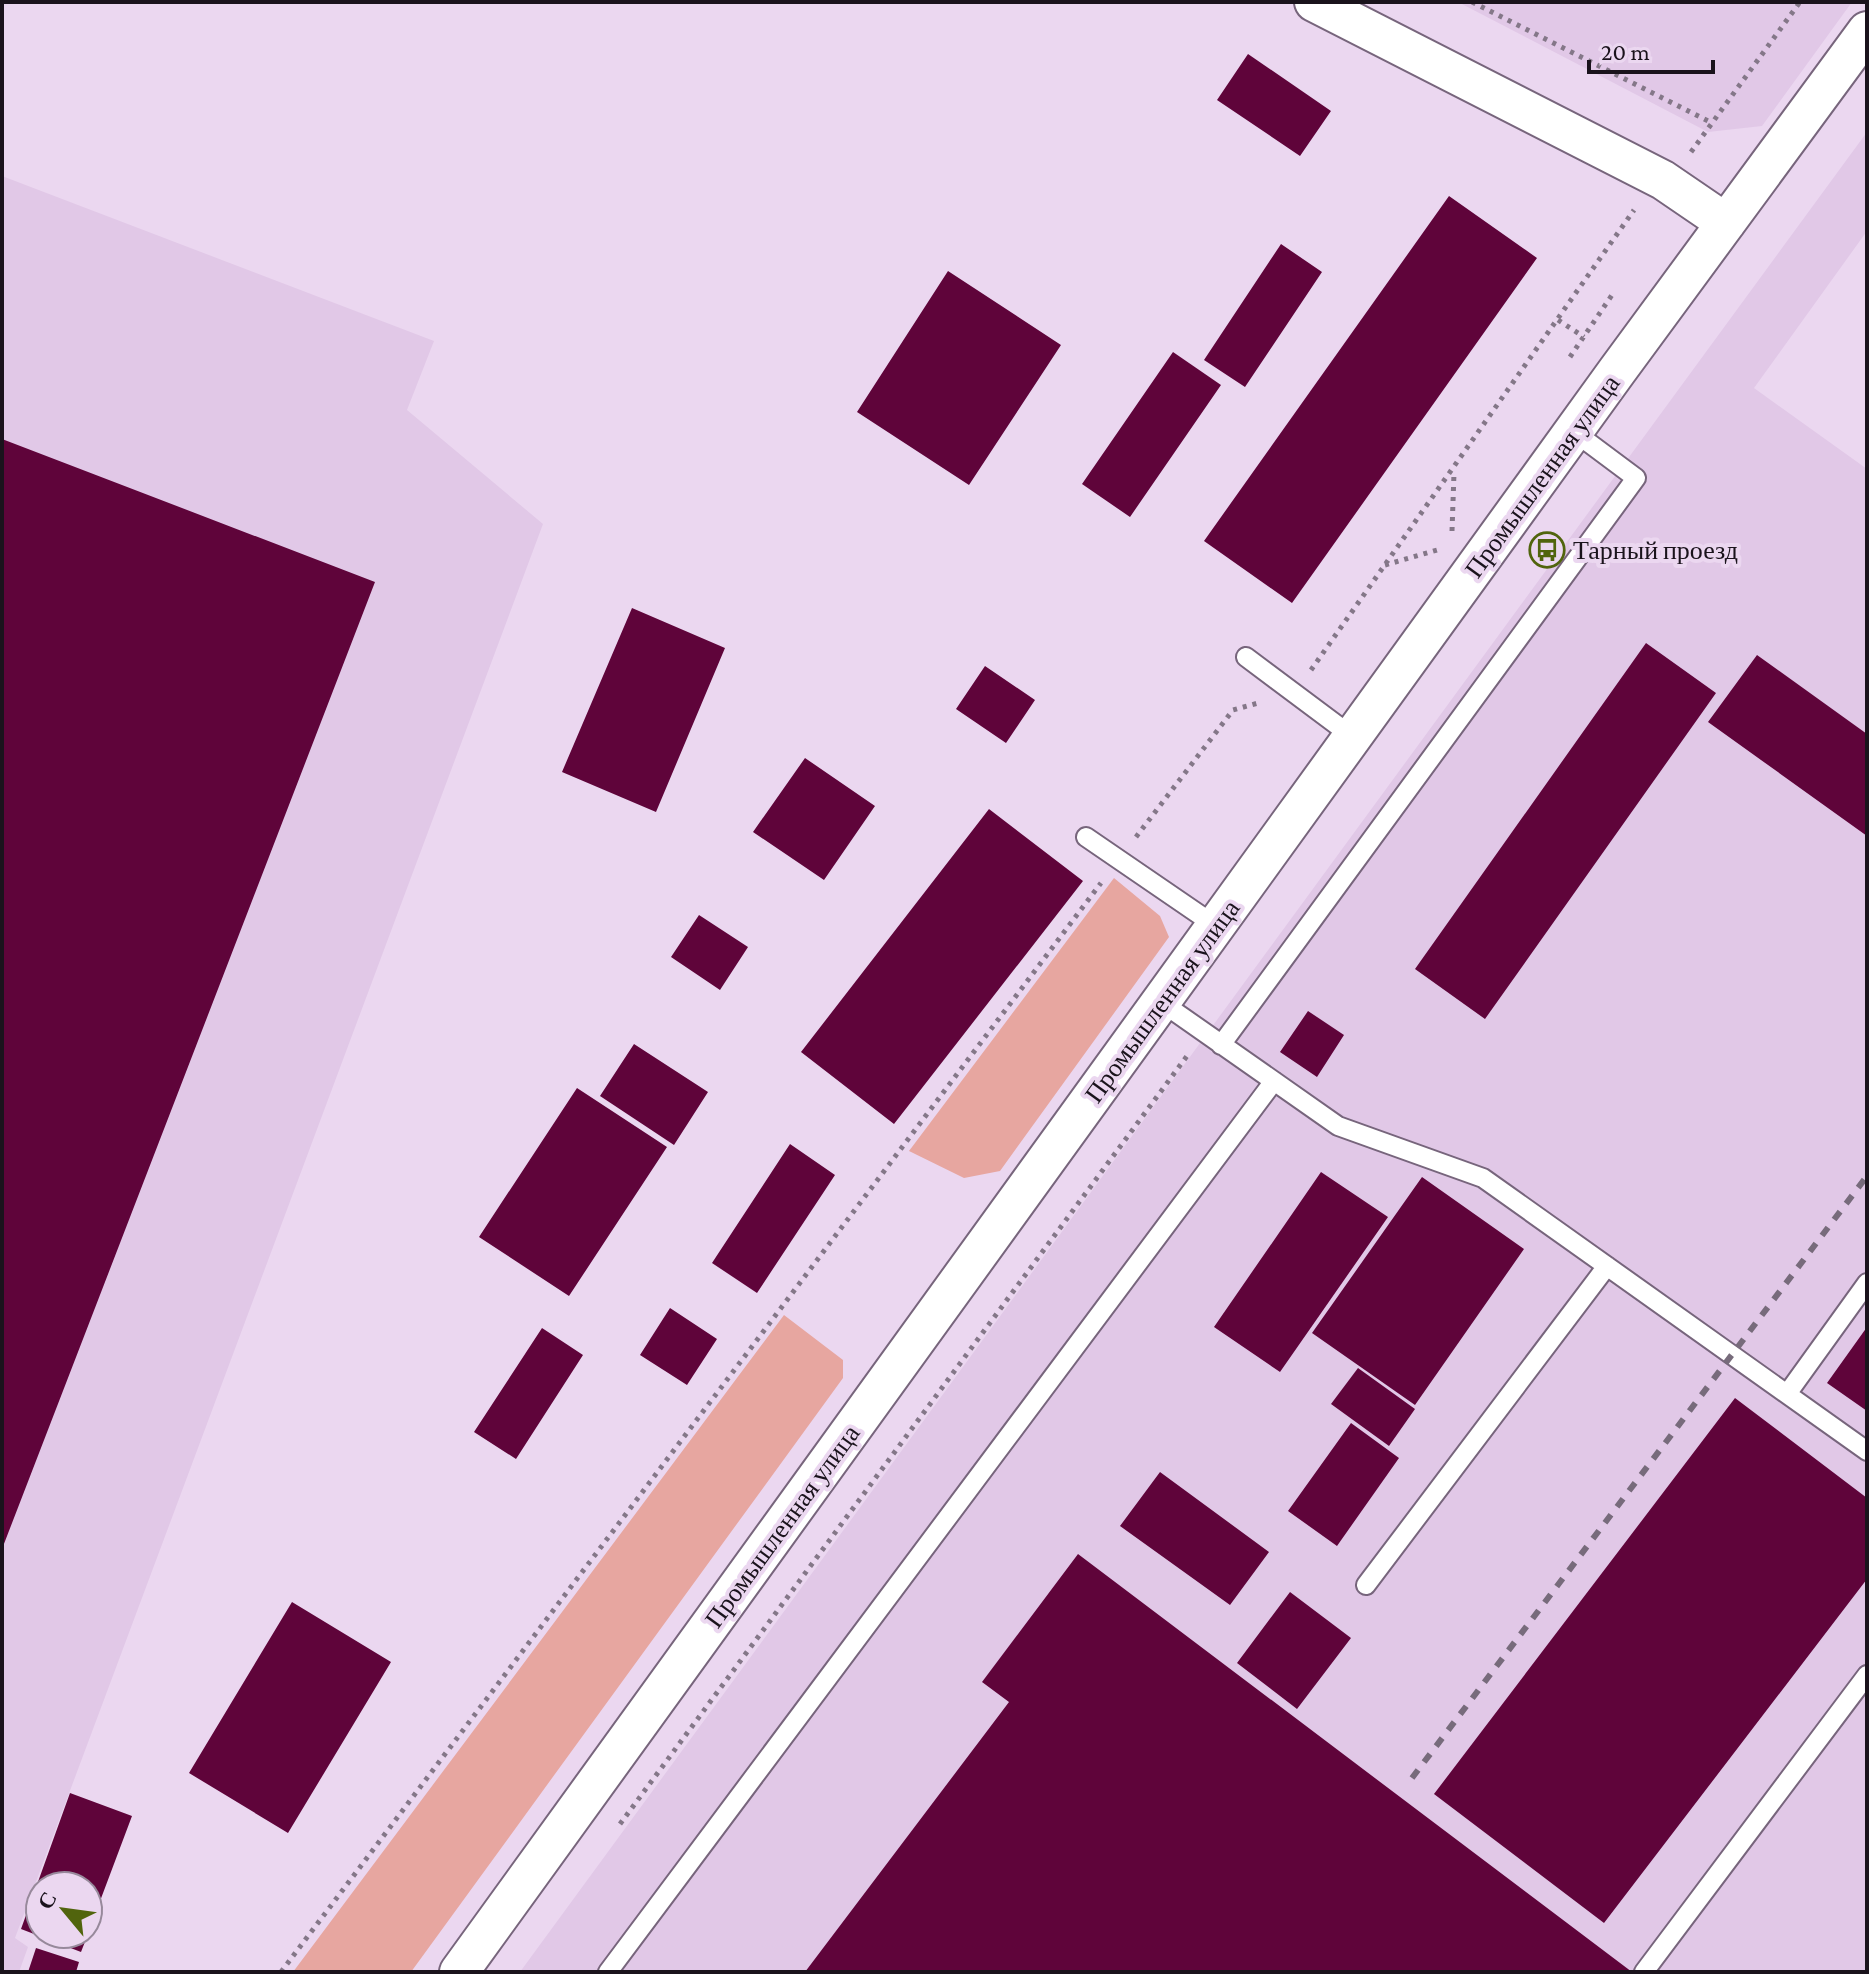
<svg xmlns="http://www.w3.org/2000/svg" width="1869" height="1974" viewBox="0 0 1869 1974" font-family="'Crimson Pro',serif">
  <rect width="100%" height="100%" fill="#ebd7f0"/>
  <path fill="#e1c8e7" d="M 1458,2 L 1852,2 L 1762,126 L 1708,132 Z
    M 1867,132 L 1867,231 L 1754,388 L 1867,469 L 1867,1972 L 520,1972 Z
    M 2,176 L 434,341 L 407,410 L 543,524 L 15,1938 L 28,1947 L 19,1972 L 2,1972 Z"/>
  <path fill="#e7a6a0" d="M 1114,878 L 1160,916 L 1169,937 L 1000,1171 L 964,1178 L 909,1151 Z
    M 784,1315 L 843,1360 L 843,1378 L 411,1972 L 293,1972 Z"/>
  <path fill="#5f043a" d="M 1248,54 L 1331,111 L 1300,156 L 1217,100 Z
    M 1449,196 L 1537,258 L 1292,603 L 1204,541 Z
    M 1281,244 L 1322,272 L 1245,387 L 1204,360 Z
    M 948,271 L 1061,345 L 969,485 L 857,412 Z
    M 1173,352 L 1221,385 L 1130,517 L 1082,484 Z
    M 2,439 L 375,582 L 2,1549 Z
    M 632,608 L 725,648 L 656,812 L 562,772 Z
    M 1646,643 L 1716,693 L 1485,1019 L 1415,969 Z
    M 1757,655 L 1867,734 L 1867,836 L 1708,722 Z
    M 985,666 L 1035,700 L 1006,743 L 956,709 Z
    M 805,758 L 875,806 L 824,880 L 753,832 Z
    M 989,809 L 1083,881 L 894,1124 L 801,1052 Z
    M 699,915 L 748,947 L 720,990 L 671,957 Z
    M 1308,1011 L 1344,1035 L 1317,1077 L 1280,1052 Z
    M 634,1044 L 708,1092 L 674,1145 L 600,1096 Z
    M 577,1088 L 667,1147 L 569,1296 L 479,1237 Z
    M 790,1144 L 835,1175 L 757,1293 L 712,1263 Z
    M 1321,1172 L 1388,1217 L 1280,1372 L 1214,1327 Z
    M 1422,1177 L 1524,1249 L 1415,1405 L 1312,1333 Z
    M 670,1308 L 717,1339 L 687,1385 L 640,1355 Z
    M 1867,1327 L 1867,1411 L 1827,1383 Z
    M 542,1328 L 583,1355 L 516,1459 L 474,1432 Z
    M 1358,1368 L 1415,1409 L 1389,1446 L 1331,1404 Z
    M 1735,1398 L 1867,1498 L 1867,1579 L 1604,1923 L 1434,1794 Z
    M 1351,1423 L 1399,1458 L 1337,1546 L 1288,1511 Z
    M 1160,1472 L 1269,1552 L 1230,1605 L 1120,1526 Z
    M 1078,1554 L 1632,1972 L 805,1972 L 1009,1702 L 982,1682 Z
    M 1290,1592 L 1351,1638 L 1297,1709 L 1237,1663 Z
    M 292,1602 L 391,1662 L 288,1833 L 189,1773 Z
    M 70,1793 L 132,1816 L 88,1933 L 88,1886 L 40,1886 L 40,1934 L 88,1934 L 81,1952 L 21,1929 Z
    M 36,1948 L 79,1962 L 76,1972 L 28,1972 Z"/>
  <g fill="none" stroke-linecap="round" stroke-linejoin="round">
    <defs>
      <path id="service" d="M 1246,657 L 1353,737
        M 1086,837 L 1216,926
        M 1161,1002 L 1338,1126 L 1483,1178 L 1867,1451
        M 1221,1045 L 1636,478 L 1573,431
        M 1787,1394 L 1867,1283
        M 1366,1585 L 1607,1266
        M 608,1972 L 1274,1081
        M 1644,1972 L 1867,1675"/>
      <path id="minor" d="M 1314,2 L 1663,180 L 1726,223
        M 459,1972 L 1617,371 L 1867,31"/>
    </defs>
    <use href="#service" stroke="#77657c" stroke-width="22"/>
    <use href="#minor" stroke="#77657c" stroke-width="42"/>
    <path stroke="#847788" stroke-width="5" stroke-dasharray="4 6" stroke-linecap="butt" d="M 1472,2 L 1712,123
      M 1691,152 L 1800,2
      M 1558,320 L 1584,337
      M 1570,357 L 1614,292
      M 1452,531 L 1454,473
      M 1385,565 L 1437,550
      M 1311,670 L 1634,210
      M 1136,837 L 1233,710 L 1258,703
      M 620,1824 L 1187,1056
      M 281,1972 L 1101,883"/>
    <use href="#service" stroke="#fff" stroke-width="18"/>
    <use href="#minor" stroke="#fff" stroke-width="38"/>
    <path stroke="#776b7b" stroke-width="6" stroke-dasharray="10 10" stroke-linecap="butt" d="M 1412,1778 L 1867,1176"/>
  </g>
  <defs>
    <symbol id="bus-ring" viewBox="-11 -11 22 22"><circle r="9.5" fill="#ebd7f0" stroke="#51640d" stroke-width="1.5"/><path d="M-5-6H5V4H4V6H2V4H-2V6H-4V4H-5ZM-3.5-4V0h7V-4ZM-3.5 1.2v1.5H-2V1.2ZM2 1.2v1.5H3.5V1.2Z" fill="#51640d"/></symbol>
  </defs>
  <g fill-rule="evenodd">
    <use href="#bus-ring" x="1527" y="530" width="40" height="40"/>
  </g>
  <g text-anchor="middle" stroke-width="8" stroke-linejoin="round" paint-order="stroke">
    <g font-size="26" fill="#1a131c" stroke="#ebd7f0">
      <text transform="translate(1542 476) rotate(-54)" y="9">Промышленная улица</text>
      <text transform="translate(1162 1001) rotate(-54)" y="9">Промышленная улица</text>
      <text transform="translate(782 1526) rotate(-54)" y="9">Промышленная улица</text>
    </g>
    <g font-size="26" fill="#1a131c" stroke="#ebd7f0" text-anchor="start">
      <text x="1573" y="559">Тарный проезд</text>
    </g>
  </g>
  <rect width="1869" height="1974" fill="none" stroke="#1a131c" stroke-width="8"/>
  <g transform="translate(64 1910) rotate(299)"><circle r="38" fill="#ebd7f0" stroke="#97899b" stroke-width="2"/>
  <path d="M0-6L14 30L0 20L-14 30Z" fill="#51640d"/>
  <text y="-12" font-size="22" font-weight="bold" text-anchor="middle" fill="#1a131c">С</text>
  </g>
  <path d="M1589 60v12h124v-12" fill="none" stroke="#1a131c" stroke-width="4"/>
  <text x="1601" y="60" font-size="24" fill="#1a131c" stroke="#ebd7f0" stroke-width="6" paint-order="stroke">20 m</text>
</svg>
